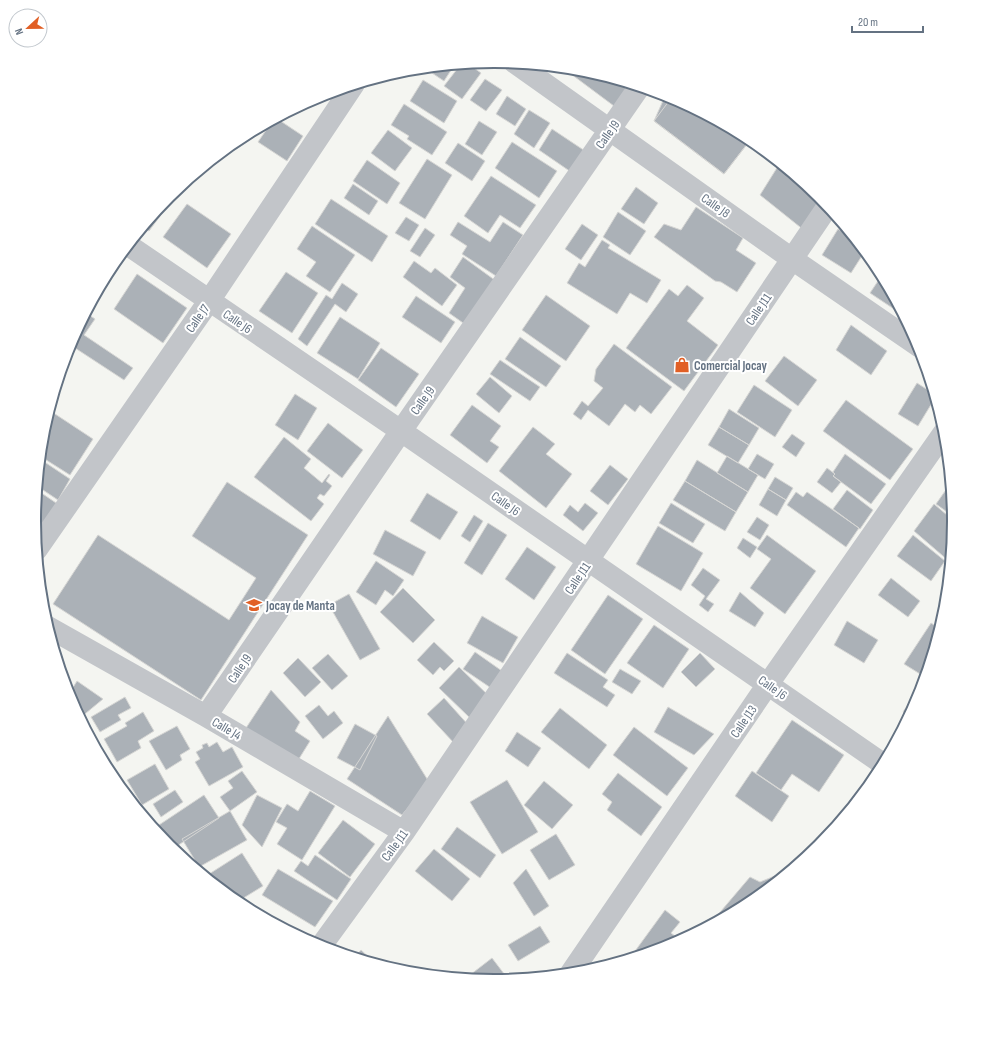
<svg xmlns="http://www.w3.org/2000/svg" width="988" height="1041" viewBox="0 0 988 1041" font-family="'Sofia Sans Condensed',sans-serif">
  <rect width="100%" height="100%" fill="#f4f5f1"/>
  <path fill="#abb1b7" stroke="#d6d6d4" d="M 467,63 L 481,73 L 462,99 L 444,86 L 461,64 Z
    M 455,64 L 444,81 L 426,69 L 427,67 Z
    M 563,67 L 584,69 L 636,85 L 618,109 L 563,68 Z
    M 485,79 L 502,90 L 486,111 L 470,100 Z
    M 423,80 L 457,101 L 444,123 L 410,101 Z
    M 666,94 L 751,139 L 724,174 L 654,121 Z
    M 507,96 L 526,109 L 515,126 L 496,114 Z
    M 672,97 L 751,139 L 724,174 L 654,121 Z
    M 404,104 L 447,132 L 432,155 L 407,139 L 409,136 L 391,125 Z
    M 529,110 L 550,123 L 534,148 L 514,134 Z
    M 276,118 L 303,136 L 287,161 L 258,142 L 273,120 Z
    M 479,121 L 497,132 L 482,155 L 465,144 Z
    M 552,129 L 585,151 L 571,172 L 539,150 Z
    M 388,130 L 412,148 L 395,171 L 371,153 Z
    M 512,142 L 557,171 L 539,198 L 495,168 Z
    M 458,143 L 485,161 L 472,181 L 445,163 Z
    M 427,159 L 452,175 L 425,219 L 399,203 Z
    M 367,160 L 400,183 L 387,204 L 353,181 Z
    M 780,163 L 819,195 L 825,202 L 805,231 L 760,195 Z
    M 491,176 L 536,205 L 520,228 L 500,215 L 488,233 L 464,216 Z
    M 186,181 L 149,231 L 143,227 L 169,195 Z
    M 353,184 L 378,201 L 369,215 L 344,198 Z
    M 636,187 L 658,203 L 644,224 L 621,209 Z
    M 331,199 L 388,236 L 372,262 L 315,224 Z
    M 187,204 L 231,234 L 207,268 L 163,237 Z
    M 696,207 L 743,238 L 736,250 L 756,263 L 737,292 L 721,282 L 715,281 L 654,237 L 664,224 L 681,230 Z
    M 618,212 L 646,231 L 630,255 L 603,237 Z
    M 406,217 L 419,225 L 409,241 L 395,233 Z
    M 458,222 L 490,242 L 503,222 L 523,235 L 496,276 L 462,254 L 467,246 L 450,235 Z
    M 582,224 L 598,235 L 581,260 L 565,249 Z
    M 312,226 L 355,255 L 330,292 L 306,276 L 316,262 L 297,249 Z
    M 425,228 L 435,235 L 420,257 L 410,251 Z
    M 838,229 L 857,241 L 865,251 L 851,273 L 822,255 Z
    M 602,240 L 610,245 L 608,248 L 661,280 L 647,303 L 630,293 L 617,314 L 567,283 L 579,263 L 585,267 Z
    M 463,257 L 496,281 L 466,325 L 449,313 L 465,288 L 450,277 Z
    M 414,261 L 431,273 L 435,268 L 457,285 L 442,306 L 403,277 Z
    M 286,272 L 318,293 L 292,333 L 259,311 Z
    M 137,274 L 187,308 L 163,343 L 114,309 Z
    M 882,275 L 899,308 L 897,311 L 870,293 Z
    M 342,283 L 358,294 L 346,312 L 335,304 L 307,346 L 298,339 L 326,295 L 332,299 Z
    M 687,285 L 704,298 L 687,321 L 718,345 L 684,391 L 626,348 L 669,289 L 678,296 Z
    M 546,295 L 590,326 L 566,361 L 522,330 Z
    M 416,296 L 455,322 L 441,343 L 402,317 Z
    M 86,313 L 95,319 L 84,335 L 133,368 L 124,380 L 69,344 Z
    M 340,317 L 380,343 L 358,379 L 317,353 Z
    M 851,325 L 887,351 L 871,375 L 836,350 Z
    M 520,337 L 561,366 L 546,387 L 505,359 Z
    M 614,344 L 672,387 L 651,414 L 640,405 L 635,412 L 625,404 L 609,426 L 588,410 L 581,420 L 573,414 L 582,401 L 588,406 L 603,388 L 594,381 L 596,369 Z
    M 381,348 L 419,374 L 396,407 L 358,380 Z
    M 784,356 L 817,380 L 798,406 L 765,381 Z
    M 500,360 L 540,387 L 530,401 L 490,374 Z
    M 490,377 L 512,396 L 499,413 L 476,394 Z
    M 917,383 L 934,394 L 935,398 L 918,426 L 898,414 Z
    M 754,385 L 792,410 L 775,437 L 737,412 Z
    M 295,394 L 317,408 L 298,440 L 275,425 Z
    M 846,400 L 913,449 L 890,480 L 823,431 Z
    M 472,405 L 501,426 L 490,441 L 499,447 L 487,463 L 450,435 Z
    M 729,409 L 759,428 L 749,445 L 719,427 Z
    M 49,410 L 93,439 L 70,475 L 40,456 L 43,431 Z
    M 328,423 L 363,450 L 342,478 L 307,451 Z
    M 533,427 L 555,444 L 546,454 L 572,474 L 546,508 L 499,471 Z
    M 719,427 L 749,445 L 738,463 L 708,445 Z
    M 792,434 L 805,443 L 796,457 L 782,447 Z
    M 284,437 L 311,459 L 304,468 L 322,483 L 329,474 L 330,475 L 326,481 L 332,486 L 324,496 L 320,494 L 317,498 L 324,504 L 311,521 L 254,477 Z
    M 757,454 L 774,464 L 765,479 L 748,469 Z
    M 845,454 L 886,484 L 871,504 L 833,476 L 835,474 L 833,472 Z
    M 727,456 L 758,475 L 748,492 L 717,473 Z
    M 40,459 L 70,479 L 58,500 L 37,486 Z
    M 697,460 L 748,492 L 736,512 L 685,481 Z
    M 610,465 L 628,479 L 608,505 L 590,491 Z
    M 827,468 L 835,474 L 833,476 L 841,482 L 832,493 L 817,482 Z
    M 775,477 L 793,488 L 786,500 L 768,489 Z
    M 685,481 L 736,512 L 725,531 L 673,500 Z
    M 227,482 L 308,535 L 201,700 L 53,604 L 98,535 L 229,620 L 256,578 L 192,536 Z
    M 950,484 L 954,517 L 936,504 Z
    M 768,489 L 786,500 L 777,516 L 759,505 Z
    M 37,490 L 59,505 L 36,536 L 34,520 Z
    M 847,490 L 873,510 L 860,529 L 833,509 Z
    M 796,492 L 803,497 L 807,492 L 859,528 L 846,547 L 787,505 Z
    M 427,493 L 458,512 L 440,540 L 410,521 Z
    M 585,503 L 598,513 L 583,531 L 563,515 L 570,505 L 578,512 Z
    M 671,503 L 705,524 L 693,543 L 659,523 Z
    M 934,504 L 954,521 L 950,562 L 914,531 Z
    M 474,515 L 483,521 L 470,542 L 461,536 Z
    M 757,517 L 769,525 L 760,540 L 747,532 Z
    M 488,523 L 507,535 L 482,575 L 464,563 Z
    M 658,526 L 703,553 L 681,591 L 636,564 Z
    M 385,530 L 426,552 L 413,576 L 373,554 Z
    M 767,535 L 816,571 L 785,614 L 750,588 L 771,559 L 757,549 Z
    M 913,535 L 945,561 L 931,581 L 897,556 Z
    M 743,538 L 757,547 L 750,558 L 737,548 Z
    M 527,547 L 556,567 L 534,600 L 505,579 Z
    M 376,561 L 404,580 L 393,596 L 385,590 L 376,605 L 356,592 Z
    M 703,568 L 720,580 L 706,599 L 714,604 L 708,612 L 699,605 L 705,596 L 691,585 Z
    M 891,578 L 920,601 L 908,617 L 878,595 Z
    M 403,588 L 435,620 L 413,643 L 380,612 Z
    M 740,592 L 764,613 L 755,627 L 729,611 Z
    M 349,594 L 380,649 L 360,660 L 329,605 Z
    M 608,595 L 643,619 L 605,674 L 571,650 Z
    M 482,616 L 518,637 L 503,663 L 467,643 Z
    M 847,621 L 878,640 L 864,663 L 834,645 Z
    M 931,623 L 940,629 L 925,677 L 904,664 Z
    M 654,625 L 689,649 L 663,688 L 627,663 Z
    M 434,642 L 454,661 L 444,671 L 440,667 L 433,675 L 417,660 Z
    M 475,652 L 502,671 L 491,688 L 463,669 Z
    M 567,653 L 608,680 L 603,687 L 615,695 L 607,707 L 554,673 Z
    M 700,653 L 715,669 L 696,687 L 681,672 Z
    M 328,654 L 348,676 L 332,690 L 312,668 Z
    M 298,658 L 321,682 L 305,697 L 283,673 Z
    M 459,667 L 490,697 L 470,718 L 439,688 Z
    M 620,669 L 641,681 L 632,694 L 612,682 Z
    M 77,681 L 103,699 L 80,718 L 69,696 L 66,685 L 72,689 Z
    M 924,681 L 919,697 L 909,716 L 903,712 Z
    M 271,690 L 300,722 L 295,731 L 310,741 L 297,762 L 246,728 Z
    M 125,697 L 131,708 L 118,715 L 121,720 L 100,732 L 91,717 Z
    M 444,698 L 471,728 L 454,743 L 427,714 Z
    M 319,705 L 328,716 L 334,711 L 343,723 L 323,739 L 305,716 Z
    M 668,707 L 714,734 L 694,755 L 654,732 Z
    M 560,708 L 607,745 L 589,769 L 541,732 Z
    M 143,712 L 154,731 L 138,741 L 141,748 L 117,762 L 104,739 L 127,726 L 125,723 Z
    M 388,716 L 429,782 L 402,815 L 347,779 Z
    M 792,720 L 844,755 L 819,792 L 792,774 L 781,790 L 756,773 Z
    M 355,724 L 377,736 L 360,770 L 337,758 Z
    M 87,726 L 108,762 L 105,764 L 85,727 Z
    M 177,726 L 190,749 L 180,755 L 182,760 L 166,770 L 149,741 Z
    M 634,727 L 688,768 L 667,796 L 613,755 Z
    M 517,732 L 541,748 L 528,767 L 505,751 Z
    M 217,742 L 223,752 L 232,747 L 243,767 L 209,786 L 195,762 L 200,759 L 196,752 L 203,748 L 202,745 L 207,743 L 209,747 Z
    M 155,764 L 169,789 L 142,805 L 127,780 Z
    M 242,771 L 257,792 L 230,811 L 220,797 L 233,788 L 228,781 Z
    M 752,771 L 789,796 L 772,822 L 735,796 Z
    M 618,773 L 662,807 L 641,836 L 607,810 L 612,802 L 602,794 Z
    M 115,775 L 123,790 L 112,776 Z
    M 507,780 L 538,832 L 502,854 L 470,802 Z
    M 544,781 L 573,805 L 552,829 L 524,805 Z
    M 870,781 L 871,783 L 843,817 L 842,816 Z
    M 175,790 L 183,802 L 161,817 L 153,804 Z
    M 310,791 L 335,806 L 302,860 L 277,844 L 287,828 L 276,822 L 287,804 L 298,811 Z
    M 204,795 L 219,818 L 174,848 L 159,825 Z
    M 257,795 L 282,808 L 262,847 L 242,825 Z
    M 230,811 L 247,840 L 199,867 L 182,839 Z
    M 343,820 L 375,844 L 350,877 L 318,853 Z
    M 457,827 L 496,855 L 480,878 L 441,849 Z
    M 556,834 L 575,865 L 549,880 L 530,850 Z
    M 434,849 L 470,879 L 452,901 L 415,871 Z
    M 242,853 L 263,886 L 237,902 L 206,876 Z
    M 315,855 L 351,879 L 337,900 L 294,871 L 301,861 L 308,866 Z
    M 278,869 L 333,901 L 315,927 L 262,895 Z
    M 526,869 L 549,906 L 534,916 L 513,883 Z
    M 777,875 L 779,879 L 749,903 L 710,924 L 750,877 L 760,882 Z
    M 665,910 L 680,922 L 671,933 L 680,940 L 670,946 L 630,958 Z
    M 540,926 L 550,942 L 518,961 L 508,945 Z
    M 361,950 L 375,963 L 355,957 Z
    M 492,958 L 508,979 L 494,980 L 473,978 L 470,975 Z"/>
  <g fill="none" stroke-linecap="round" stroke-linejoin="round">
    <path stroke="#c2c5c9" stroke-width="22" d="M 514,62 L 792,259 L 920,347
      M 128,245 L 401,431 L 883,764
      M 37,549 L 209,301 L 354,84
      M 48,627 L 206,716 L 404,832
      M 206,716 L 401,431 L 640,86
      M 321,946 L 404,832 L 828,206
      M 571,973 L 768,684 L 945,431"/>
  </g>
  <defs>
    <symbol id="shop-bare" viewBox="-9 -9 18 18"><path d="M-5-2.5h2.3a2.7 3.5 0 0 1 5.4 0H5L5.5 6h-11ZM-1.5-2.5h3a1.5 2.3 0 0 0-3 0Z" fill="#e15f25" stroke="#fff" stroke-width="2.5" paint-order="stroke"/></symbol>
    <symbol id="university-bare" viewBox="-9 -9 18 18"><path d="M0-5L7-2L0 1L-7-2ZM-4 1L0 2.5L4 1V4Q0 6-4 4Z" fill="#e15f25" stroke="#fff" stroke-width="2.5" paint-order="stroke"/></symbol>
  </defs>
  <g fill-rule="evenodd">
    <use href="#shop-bare" x="671" y="354" width="22" height="22"/>
    <use href="#university-bare" x="243" y="594" width="22" height="22"/>
  </g>
  <g text-anchor="middle" stroke-width="4" stroke-linejoin="round" paint-order="stroke">
    <g font-size="13" fill="#647282" stroke="#fff">
      <text transform="translate(607 134) rotate(-55)" y="5">Calle J9</text>
      <text transform="translate(716 205) rotate(35)" y="5">Calle J8</text>
      <text transform="translate(758 309) rotate(-56)" y="5">Calle J11</text>
      <text transform="translate(197 318) rotate(-55)" y="5">Calle J7</text>
      <text transform="translate(238 321) rotate(34)" y="5">Calle J6</text>
      <text transform="translate(422 400) rotate(-55)" y="5">Calle J9</text>
      <text transform="translate(506 503) rotate(35)" y="5">Calle J6</text>
      <text transform="translate(577 578) rotate(-56)" y="5">Calle J11</text>
      <text transform="translate(239 668) rotate(-56)" y="5">Calle J9</text>
      <text transform="translate(773 687) rotate(35)" y="5">Calle J6</text>
      <text transform="translate(743 721) rotate(-56)" y="5">Calle J13</text>
      <text transform="translate(227 728) rotate(30)" y="5">Calle J4</text>
      <text transform="translate(394 845) rotate(-54)" y="5">Calle J11</text>
    </g>
    <g font-size="13" font-weight="bold" fill="#647282" stroke="#fff" text-anchor="start">
      <text x="694" y="370">Comercial Jocay</text>
      <text x="266" y="610">Jocay de Manta</text>
    </g>
  </g>
  <path d="M0 0H988V1041H0ZM41 521a453 453 0 1 1 906 0a453 453 0 1 1-906 0Z" fill="#fff" fill-rule="evenodd"/>
  <path fill="none" stroke="#647282" stroke-width="2" d="M41 521a453 453 0 1 1 906 0a453 453 0 1 1-906 0Z"/>
  <g transform="translate(28 28) rotate(248)"><circle r="19" fill="#ffffff" stroke="#c1c7cd"/>
  <path d="M0-3L7 15L0 10L-7 15Z" fill="#e15f25"/>
  <text y="-6" font-size="11" font-weight="bold" text-anchor="middle" fill="#647282">N</text>
  </g>
  <path d="M852 26v6h71v-6" fill="none" stroke="#647282" stroke-width="2"/>
  <text x="858" y="26" font-size="12" fill="#647282" stroke="#ffffff" stroke-width="3" paint-order="stroke">20 m</text>
</svg>
